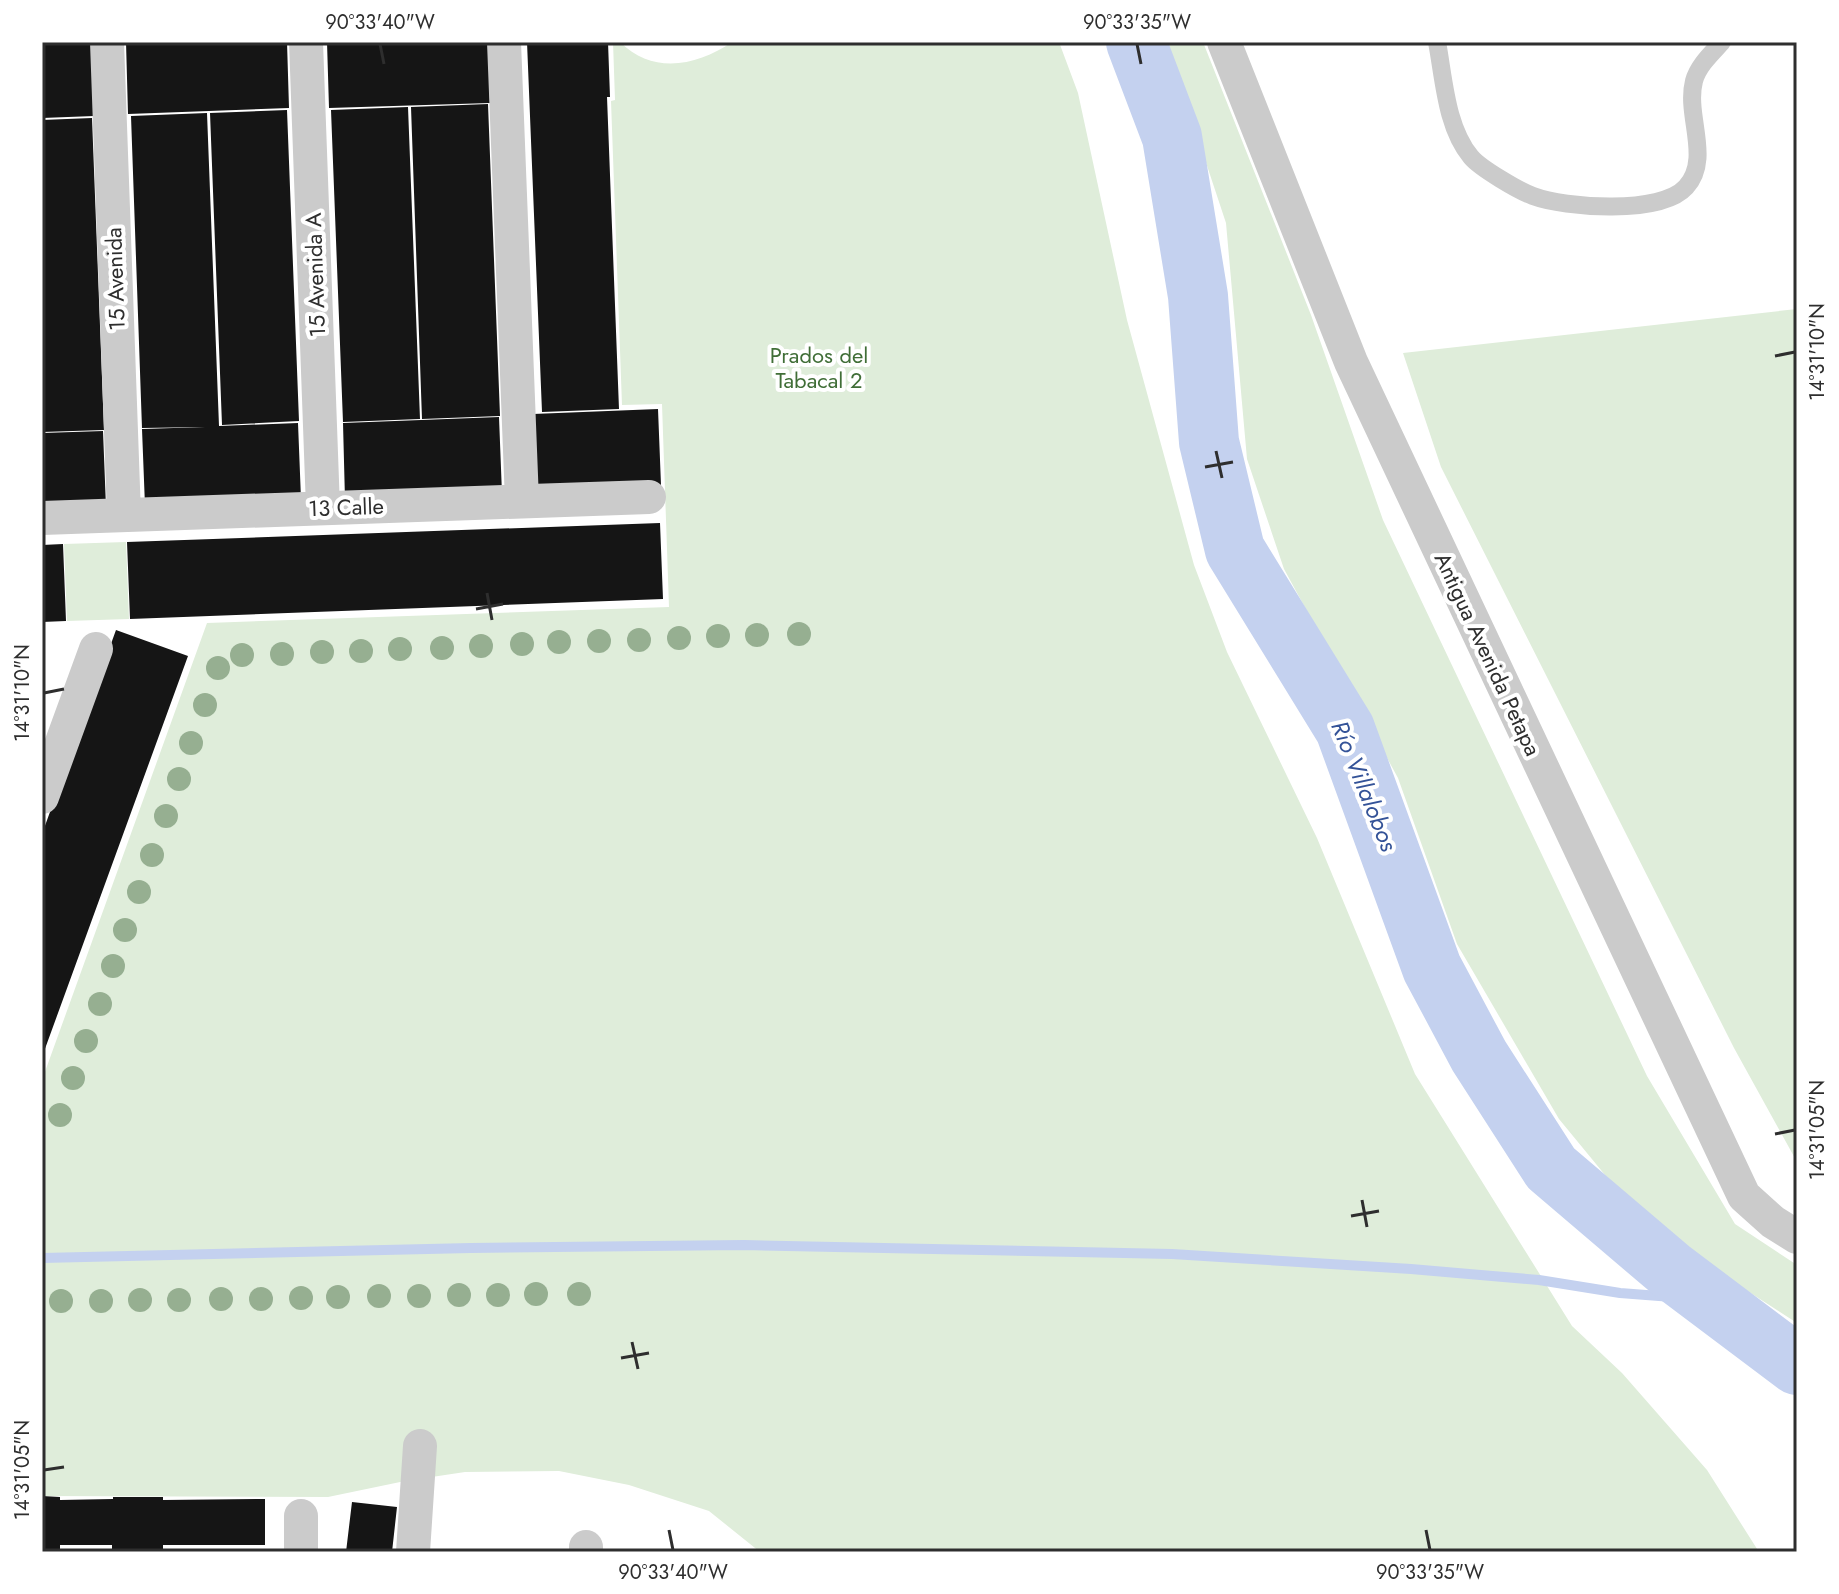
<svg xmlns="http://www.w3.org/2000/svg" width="1839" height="1594" viewBox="0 0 1839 1594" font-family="Jost,sans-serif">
  <rect width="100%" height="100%" fill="#fff"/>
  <path fill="#dfedda" d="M 613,42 L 620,42 C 653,75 697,66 732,42 L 1059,42 L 1078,93 L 1127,320 L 1194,565 L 1227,652 L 1317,838 L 1415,1074 L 1572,1326 L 1622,1373 L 1707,1470 L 1759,1552 L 760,1552 L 709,1511 L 629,1485 L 559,1471 L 465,1472 L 405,1481 L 328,1497 L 42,1496 L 42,1080 L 207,623 L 669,607 L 662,404 L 622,405 L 611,101 L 615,100 Z
    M 1166,42 L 1203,42 L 1311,315 L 1383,520 L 1647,1076 L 1735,1224 L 1797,1265 L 1797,1323 L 1647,1226 L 1559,1119 L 1457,944 L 1398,778 L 1284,569 L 1247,459 L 1226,223 Z
    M 1797,309 L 1797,1162 L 1734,1048 L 1441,467 L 1403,353 Z
    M 126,542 L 129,619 L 67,621 L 64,544 Z"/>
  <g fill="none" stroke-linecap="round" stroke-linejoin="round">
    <path stroke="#c4d1ef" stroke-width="10" d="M 42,1258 L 471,1248 L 744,1245 L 1172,1254 L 1411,1269 L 1539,1280 L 1620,1293 L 1711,1300"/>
    <path stroke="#c4d1ef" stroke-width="60" d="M 1136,42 L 1172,137 L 1198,296 L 1209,442 L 1235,550 L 1345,729 L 1432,968 L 1479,1056 L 1551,1168 L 1672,1271 L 1797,1365"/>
  </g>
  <path fill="#151515" d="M 42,42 L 92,42 L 94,116 L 42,118 Z
    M 126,42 L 287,42 L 289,108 L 128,114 Z
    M 327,42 L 488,42 L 490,103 L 329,108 Z
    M 527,42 L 608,42 L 610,97 L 607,97 L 619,409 L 542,412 Z
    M 488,104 L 500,416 L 422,419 L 411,107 Z
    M 408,107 L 420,419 L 343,422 L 331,110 Z
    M 287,110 L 299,421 L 222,425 L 210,113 Z
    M 207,113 L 219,426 L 298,423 L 301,499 L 145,506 L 142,429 L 205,427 L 142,428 L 131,116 Z
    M 92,118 L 104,430 L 42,432 L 42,120 Z
    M 658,409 L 661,485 L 536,490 L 533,414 Z
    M 499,417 L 502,494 L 345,500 L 343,423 Z
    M 103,431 L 106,507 L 42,510 L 42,433 Z
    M 660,523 L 663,599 L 130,619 L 127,542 Z
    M 63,544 L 66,621 L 42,622 L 42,545 Z
    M 116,630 L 188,656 L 42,1057 L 42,834 Z
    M 42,1496 L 60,1497 L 60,1500 L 113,1499 L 113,1497 L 163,1497 L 163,1500 L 265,1499 L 265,1545 L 163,1545 L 163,1552 L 112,1552 L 112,1545 L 60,1545 L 60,1552 L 42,1552 Z
    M 352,1502 L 397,1507 L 392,1552 L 346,1552 Z"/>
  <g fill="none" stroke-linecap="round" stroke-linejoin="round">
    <path stroke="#cbcbcb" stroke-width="18" d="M 1437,42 C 1444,79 1446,127 1471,157 C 1480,168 1519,191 1533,196 C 1565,208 1661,215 1686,187 C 1712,158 1685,116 1694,81 C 1698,66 1711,54 1722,42"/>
    <path stroke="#cbcbcb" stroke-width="34" d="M 107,42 L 124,515
      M 306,42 L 323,508
      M 504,42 L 522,501
      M 1224,42 L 1351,362 L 1744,1196 L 1773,1222 L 1797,1237
      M 42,518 L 649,497
      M 42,797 L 96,649
      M 301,1552 L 301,1516
      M 413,1552 L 420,1446
      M 586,1552 L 586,1547"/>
  </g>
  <g fill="#96af91">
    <circle cx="799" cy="634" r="12"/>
    <circle cx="757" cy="635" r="12"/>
    <circle cx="718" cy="636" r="12"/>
    <circle cx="679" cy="638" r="12"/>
    <circle cx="639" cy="640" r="12"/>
    <circle cx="599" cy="641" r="12"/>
    <circle cx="559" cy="642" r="12"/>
    <circle cx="522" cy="644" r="12"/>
    <circle cx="481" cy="646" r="12"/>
    <circle cx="442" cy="648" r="12"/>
    <circle cx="400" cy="649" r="12"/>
    <circle cx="361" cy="651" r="12"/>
    <circle cx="322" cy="652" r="12"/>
    <circle cx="282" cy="654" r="12"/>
    <circle cx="242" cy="655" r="12"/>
    <circle cx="218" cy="668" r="12"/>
    <circle cx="205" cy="705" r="12"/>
    <circle cx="191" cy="743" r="12"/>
    <circle cx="179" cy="779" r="12"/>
    <circle cx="166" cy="816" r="12"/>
    <circle cx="152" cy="855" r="12"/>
    <circle cx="139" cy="892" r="12"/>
    <circle cx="125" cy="930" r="12"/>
    <circle cx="113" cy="966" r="12"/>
    <circle cx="100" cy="1004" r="12"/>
    <circle cx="86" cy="1041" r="12"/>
    <circle cx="73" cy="1078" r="12"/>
    <circle cx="60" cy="1115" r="12"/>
    <circle cx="536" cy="1294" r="12"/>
    <circle cx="579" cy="1294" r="12"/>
    <circle cx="459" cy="1295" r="12"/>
    <circle cx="498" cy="1295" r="12"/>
    <circle cx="379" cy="1296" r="12"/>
    <circle cx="419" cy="1296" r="12"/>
    <circle cx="338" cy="1297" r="12"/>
    <circle cx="301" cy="1298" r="12"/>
    <circle cx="221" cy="1299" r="12"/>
    <circle cx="261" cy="1299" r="12"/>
    <circle cx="140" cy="1300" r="12"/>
    <circle cx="179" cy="1300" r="12"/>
    <circle cx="61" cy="1301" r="12"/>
    <circle cx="101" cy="1301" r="12"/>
  </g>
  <path fill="none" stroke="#2e2e2e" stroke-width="3" d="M 380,44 L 384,64M 1137,44 L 1141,64M 1775,356 L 1795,352M 1216,451 L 1222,478M 1205,467 L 1233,462M 487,593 L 492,620M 476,609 L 503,604M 44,693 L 64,689M 1775,1134 L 1795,1130M 1362,1200 L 1367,1227M 1351,1216 L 1379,1211M 632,1342 L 638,1369M 621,1358 L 649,1353M 44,1470 L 64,1467M 669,1530 L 673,1550M 1426,1530 L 1430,1550"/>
  <g text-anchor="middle" stroke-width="8" stroke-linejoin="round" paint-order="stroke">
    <g font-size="22" fill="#2e2e2e" stroke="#fff">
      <text transform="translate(315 275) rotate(-92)" y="8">15 Avenida A</text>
      <text transform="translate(115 279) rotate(-92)" y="8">15 Avenida</text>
      <text transform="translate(346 507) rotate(-2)" y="8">13 Calle</text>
      <text transform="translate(1488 654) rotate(65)" y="8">Antigua Avenida Petapa</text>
    </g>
    <g font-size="22" fill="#406e37" stroke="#fff">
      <text x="819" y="363">Prados del<tspan x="819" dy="25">Tabacal 2</tspan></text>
    </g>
    <g font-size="24" font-style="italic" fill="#345398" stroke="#fff">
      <text transform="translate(1364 786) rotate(68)" y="8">Río Villalobos</text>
    </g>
  </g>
  <rect width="1839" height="1594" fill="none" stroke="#ffffff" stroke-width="88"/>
  <rect x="44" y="44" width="1751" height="1506" fill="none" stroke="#2e2e2e" stroke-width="3"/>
  <g font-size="20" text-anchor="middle" fill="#2e2e2e">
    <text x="380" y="29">90°33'40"W</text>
    <text x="1137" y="29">90°33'35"W</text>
    <text transform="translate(1817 352) rotate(-90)" y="7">14°31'10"N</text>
    <text transform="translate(22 693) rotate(-90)" y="7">14°31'10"N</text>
    <text transform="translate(1817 1130) rotate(-90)" y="7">14°31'05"N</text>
    <text transform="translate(22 1470) rotate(-90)" y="7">14°31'05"N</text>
    <text x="673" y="1579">90°33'40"W</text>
    <text x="1430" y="1579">90°33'35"W</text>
  </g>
</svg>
